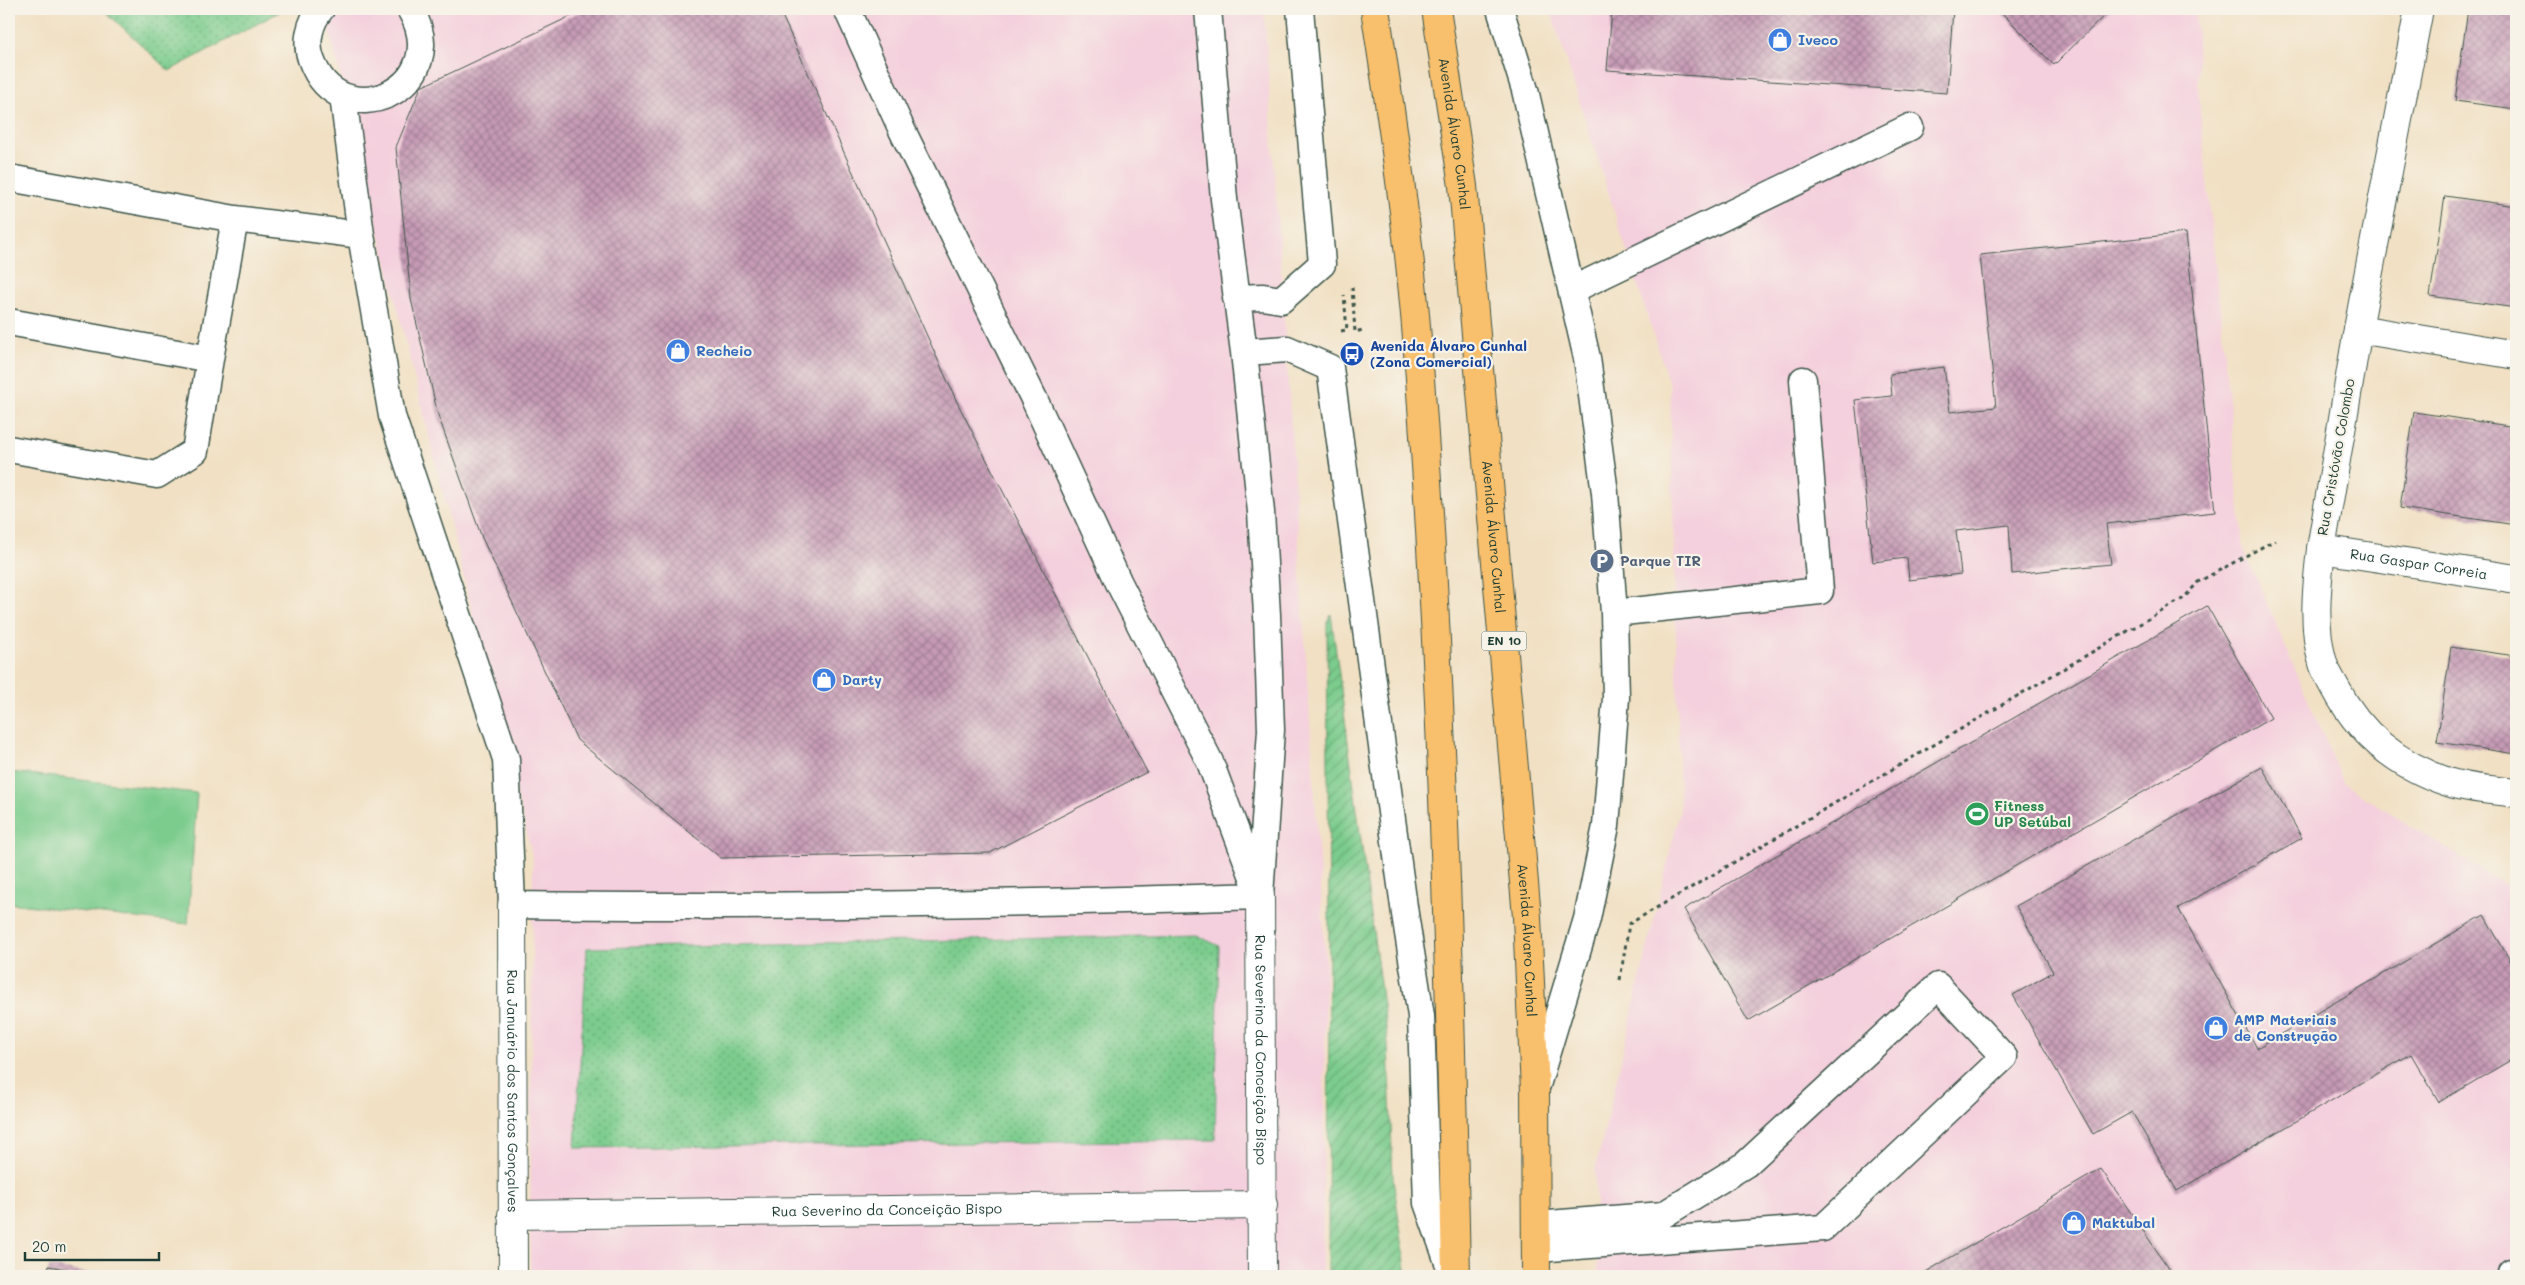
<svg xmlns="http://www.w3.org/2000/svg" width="2525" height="1285" viewBox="0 0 2525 1285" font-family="Mali,sans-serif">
  <defs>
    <pattern id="grass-dots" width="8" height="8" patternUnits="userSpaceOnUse" patternTransform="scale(1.25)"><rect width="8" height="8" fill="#7ccc8d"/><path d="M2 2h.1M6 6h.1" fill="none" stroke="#65a774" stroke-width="1.8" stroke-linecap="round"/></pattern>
    <pattern id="garden-furrows" width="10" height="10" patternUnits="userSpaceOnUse" patternTransform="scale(1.25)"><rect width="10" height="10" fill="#7ccc8d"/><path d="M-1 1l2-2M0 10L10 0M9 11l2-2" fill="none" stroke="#65a774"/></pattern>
    <pattern id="building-cross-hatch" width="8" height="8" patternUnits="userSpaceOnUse" patternTransform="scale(1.25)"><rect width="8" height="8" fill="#c69ab5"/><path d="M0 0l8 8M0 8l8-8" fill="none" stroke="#a07f94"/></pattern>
  </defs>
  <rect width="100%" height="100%" fill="#f7f3e8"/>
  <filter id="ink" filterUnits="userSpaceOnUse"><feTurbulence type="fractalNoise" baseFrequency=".02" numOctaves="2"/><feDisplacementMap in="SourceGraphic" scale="10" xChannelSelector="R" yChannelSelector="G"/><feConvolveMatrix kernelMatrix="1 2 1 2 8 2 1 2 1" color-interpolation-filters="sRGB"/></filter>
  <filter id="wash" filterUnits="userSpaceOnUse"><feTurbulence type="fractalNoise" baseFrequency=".0096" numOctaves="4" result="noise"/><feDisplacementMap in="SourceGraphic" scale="20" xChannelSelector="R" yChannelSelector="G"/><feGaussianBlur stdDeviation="1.12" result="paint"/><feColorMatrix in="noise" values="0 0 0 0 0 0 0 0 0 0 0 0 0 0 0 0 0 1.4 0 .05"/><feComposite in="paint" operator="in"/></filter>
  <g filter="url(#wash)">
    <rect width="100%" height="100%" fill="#f1e0c3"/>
    <path fill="#f4cfdd" d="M 324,9 L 1264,9 L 1326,969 L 1322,1276 L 530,1276 L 533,859 Z
      M 1550,9 L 2196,9 L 2199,101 L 2244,550 L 2344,784 L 2506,886 L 2516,907 L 2516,1258 L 2492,1276 L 1598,1276 L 1595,1171 L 1680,809 L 1670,387 Z"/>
    <path fill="url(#grass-dots)" stroke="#4e8460" d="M 103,9 L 285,9 L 169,71 Z
      M 1196,935 L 1219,946 L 1215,1140 L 575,1148 L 587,948 Z"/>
    <path fill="url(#garden-furrows)" stroke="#4e8460" d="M 1331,614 L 1388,1043 L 1393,1178 L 1407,1276 L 1328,1276 L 1329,918 L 1327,622 Z"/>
    <path fill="#7ccc8d" stroke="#4e8460" d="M 9,772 L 197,793 L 188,924 L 9,903 Z"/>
    <g id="blocks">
      <path fill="url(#building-cross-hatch)" d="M 586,9 L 779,9 L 957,402 L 1147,772 L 990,853 L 721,858 L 577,740 L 482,538 L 438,415 L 411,299 L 396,147 L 421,87 Z
        M 1612,9 L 1953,9 L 1947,93 L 1607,70 Z
        M 1998,9 L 2111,9 L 2054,65 Z
        M 2468,9 L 2516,9 L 2516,109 L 2455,101 Z
        M 2445,196 L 2516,206 L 2516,308 L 2430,296 Z
        M 2186,233 L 2215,512 L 2106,524 L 2111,564 L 2012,574 L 2009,525 L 1956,531 L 1961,574 L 1909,580 L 1907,558 L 1873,562 L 1855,400 L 1892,396 L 1890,374 L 1944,367 L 1950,412 L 1996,407 L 1980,255 Z
        M 2414,412 L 2516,427 L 2516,525 L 2400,508 Z
        M 2207,606 L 2271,718 L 1748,1021 L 1684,909 Z
        M 2451,647 L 2516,656 L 2516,754 L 2437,742 Z
        M 2262,767 L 2302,838 L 2178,908 L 2257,1048 L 2484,915 L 2516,971 L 2516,1057 L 2439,1102 L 2411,1054 L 2177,1191 L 2132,1112 L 2093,1134 L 2013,995 L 2053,972 L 2016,906 Z
        M 2101,1169 L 2174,1276 L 1919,1276 Z
        M 49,1266 L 99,1275 L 99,1276 L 47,1276 Z"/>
    </g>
  </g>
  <g filter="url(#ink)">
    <use href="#blocks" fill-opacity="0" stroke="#3e5549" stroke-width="1"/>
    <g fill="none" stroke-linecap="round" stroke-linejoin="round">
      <defs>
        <path id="service" d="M 321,9 C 310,22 305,42 311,59 C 340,141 457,87 410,9
          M 847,9 L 902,130 L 1035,401 L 1119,583 L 1210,762 L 1260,896 L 1271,730 L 1267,615 L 1261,512 L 1244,352 L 1224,199 L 1208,9
          M 1500,9 L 1525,90 L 1587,358 L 1605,493 L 1614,613 L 1616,698 L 1606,826 L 1587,919 L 1537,1085
          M 343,96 L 361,235 L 392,416 L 506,759 L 512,905 C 761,908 1011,904 1260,896
          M 9,178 L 235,219 L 361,235
          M 1572,290 L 1910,127
          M 1236,298 L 1263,297 L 1281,300 L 1322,264 L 1300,9
          M 9,322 L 210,359 L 235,219
          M 1244,352 L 1287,349 L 1330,368 L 1405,914 L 1421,1016 L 1427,1203 L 1453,1276
          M 9,449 L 157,475 L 195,451 L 210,359
          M 1614,613 L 1820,591 L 1803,380
          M 1536,1249 L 1823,1228 L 2004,1057 L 1938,986 L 1746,1164 L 1663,1215 L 1536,1225
          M 2511,1273 L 2514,1276"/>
        <g id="minor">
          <path d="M 2419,9 L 2358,329 L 2321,549 C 2317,586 2312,626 2323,663 C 2325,671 2331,679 2335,687 C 2360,735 2397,765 2448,782 C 2469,789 2494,790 2516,793"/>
          <path d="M 2358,329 L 2516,355"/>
          <path id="s1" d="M 2321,549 L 2516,579"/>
          <path id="s2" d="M 1260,896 L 1262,1276"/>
          <path id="s3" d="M 512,905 L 513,1276"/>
          <path id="s4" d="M 512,1215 L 1263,1205"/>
        </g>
        <g id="primary">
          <path d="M 1375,9 C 1391,114 1407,219 1416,326 C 1441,642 1450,959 1456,1276"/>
          <path id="s5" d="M 1436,9 L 1463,186 L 1527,917 L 1535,1091 L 1536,1276"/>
        </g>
      </defs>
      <use href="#service" stroke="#3e5549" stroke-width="29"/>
      <use href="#minor" stroke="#3e5549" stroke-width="30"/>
      <use href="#primary" stroke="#3e5549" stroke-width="30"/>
      <path stroke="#3e5549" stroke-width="3" stroke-dasharray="4 4" stroke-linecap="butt" d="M 1352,287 L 1355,332 L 1363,330
        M 1341,331 L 1347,330 L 1344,295
        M 1620,980 L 1629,924 L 2184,598 L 2198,582 L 2275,540"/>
      <use href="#service" stroke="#fff" stroke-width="26"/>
      <use href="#minor" stroke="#fff" stroke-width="28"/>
      <use href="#primary" stroke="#f8bf6c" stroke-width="28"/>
    </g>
  </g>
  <defs>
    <symbol id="shop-disc" viewBox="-11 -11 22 22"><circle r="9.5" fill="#3f7fe0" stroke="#f7f3e8"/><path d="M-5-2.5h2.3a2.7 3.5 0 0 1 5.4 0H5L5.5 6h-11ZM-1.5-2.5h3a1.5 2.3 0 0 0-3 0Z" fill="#fff"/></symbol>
    <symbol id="bus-disc" viewBox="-11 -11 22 22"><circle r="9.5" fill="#1a4fb4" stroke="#f7f3e8"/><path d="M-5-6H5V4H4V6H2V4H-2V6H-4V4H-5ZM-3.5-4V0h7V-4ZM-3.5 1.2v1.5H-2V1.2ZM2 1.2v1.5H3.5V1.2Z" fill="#fff"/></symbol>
    <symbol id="parking-disc" viewBox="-11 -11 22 22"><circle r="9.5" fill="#5c6f8a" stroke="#f7f3e8"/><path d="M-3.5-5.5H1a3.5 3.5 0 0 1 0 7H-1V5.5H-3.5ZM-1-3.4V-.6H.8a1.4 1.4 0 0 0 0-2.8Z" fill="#fff"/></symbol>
    <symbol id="stadium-disc" viewBox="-11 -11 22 22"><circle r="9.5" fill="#2e9e5b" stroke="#f7f3e8"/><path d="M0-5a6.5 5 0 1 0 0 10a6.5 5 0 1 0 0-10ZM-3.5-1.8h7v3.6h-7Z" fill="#fff"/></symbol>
  </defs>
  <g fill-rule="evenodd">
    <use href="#shop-disc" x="1766" y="26" width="28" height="28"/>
    <use href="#shop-disc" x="664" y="337" width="28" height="28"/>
    <use href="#bus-disc" x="1338" y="340" width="28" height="28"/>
    <use href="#parking-disc" x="1588" y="547" width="28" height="28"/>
    <use href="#shop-disc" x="810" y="666" width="28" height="28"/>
    <use href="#stadium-disc" x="1963" y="800" width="28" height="28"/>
    <use href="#shop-disc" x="2202" y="1014" width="28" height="28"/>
    <use href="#shop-disc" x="2060" y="1209" width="28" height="28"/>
  </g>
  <g text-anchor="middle" stroke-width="4.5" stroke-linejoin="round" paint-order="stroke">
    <rect fill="#f7f3e8" stroke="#60746a" stroke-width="1" x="1481.5" y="631.5" width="45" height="19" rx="4"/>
    <g font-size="12" font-weight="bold" fill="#1f3d34">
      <text x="1504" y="645">EN 10</text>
    </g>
    <g font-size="14" font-weight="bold" fill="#366cbe" stroke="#f7f3e8" text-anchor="start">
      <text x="1798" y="45">Iveco</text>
      <text x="696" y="356">Recheio</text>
      <text x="842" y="685">Darty</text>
      <text x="2234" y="1025">AMP Materiais<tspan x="2234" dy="16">de Construção</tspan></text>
      <text x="2092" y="1228">Maktubal</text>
    </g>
    <g font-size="14" fill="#1f3d34" stroke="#f7f3e8">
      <text dy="5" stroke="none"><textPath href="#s5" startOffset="126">Avenida Álvaro Cunhal</textPath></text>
      <text transform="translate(2336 457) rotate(-80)" y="5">Rua Cristóvão Colombo</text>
      <text dy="5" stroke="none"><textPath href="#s5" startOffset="531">Avenida Álvaro Cunhal</textPath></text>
      <text dy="5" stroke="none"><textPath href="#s1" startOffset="99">Rua Gaspar Correia</textPath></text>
      <text dy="5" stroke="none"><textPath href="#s5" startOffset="936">Avenida Álvaro Cunhal</textPath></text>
      <text dy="5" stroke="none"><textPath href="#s2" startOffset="154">Rua Severino da Conceição Bispo</textPath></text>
      <text dy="5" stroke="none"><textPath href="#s3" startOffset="186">Rua Januário dos Santos Gonçalves</textPath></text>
      <text dy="5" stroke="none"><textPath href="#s4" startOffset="375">Rua Severino da Conceição Bispo</textPath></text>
    </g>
    <g font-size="14" font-weight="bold" fill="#164399" stroke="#f7f3e8" text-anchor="start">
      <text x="1370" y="351">Avenida Álvaro Cunhal<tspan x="1370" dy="16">(Zona Comercial)</tspan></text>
    </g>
    <g font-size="14" font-weight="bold" fill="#4e5e75" stroke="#f7f3e8" text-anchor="start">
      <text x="1620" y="566">Parque TIR</text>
    </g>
    <g font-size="14" font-weight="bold" fill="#27864d" stroke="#f7f3e8" text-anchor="start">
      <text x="1994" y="811">Fitness<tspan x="1994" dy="16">UP Setúbal</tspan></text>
    </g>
  </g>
  <rect width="2525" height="1285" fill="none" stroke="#f7f3e8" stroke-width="30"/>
  <path d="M25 1252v8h134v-8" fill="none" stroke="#1f3d34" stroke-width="2.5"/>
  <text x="32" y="1252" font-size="15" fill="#1f3d34" stroke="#f7f3e8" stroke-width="4" paint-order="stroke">20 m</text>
</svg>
